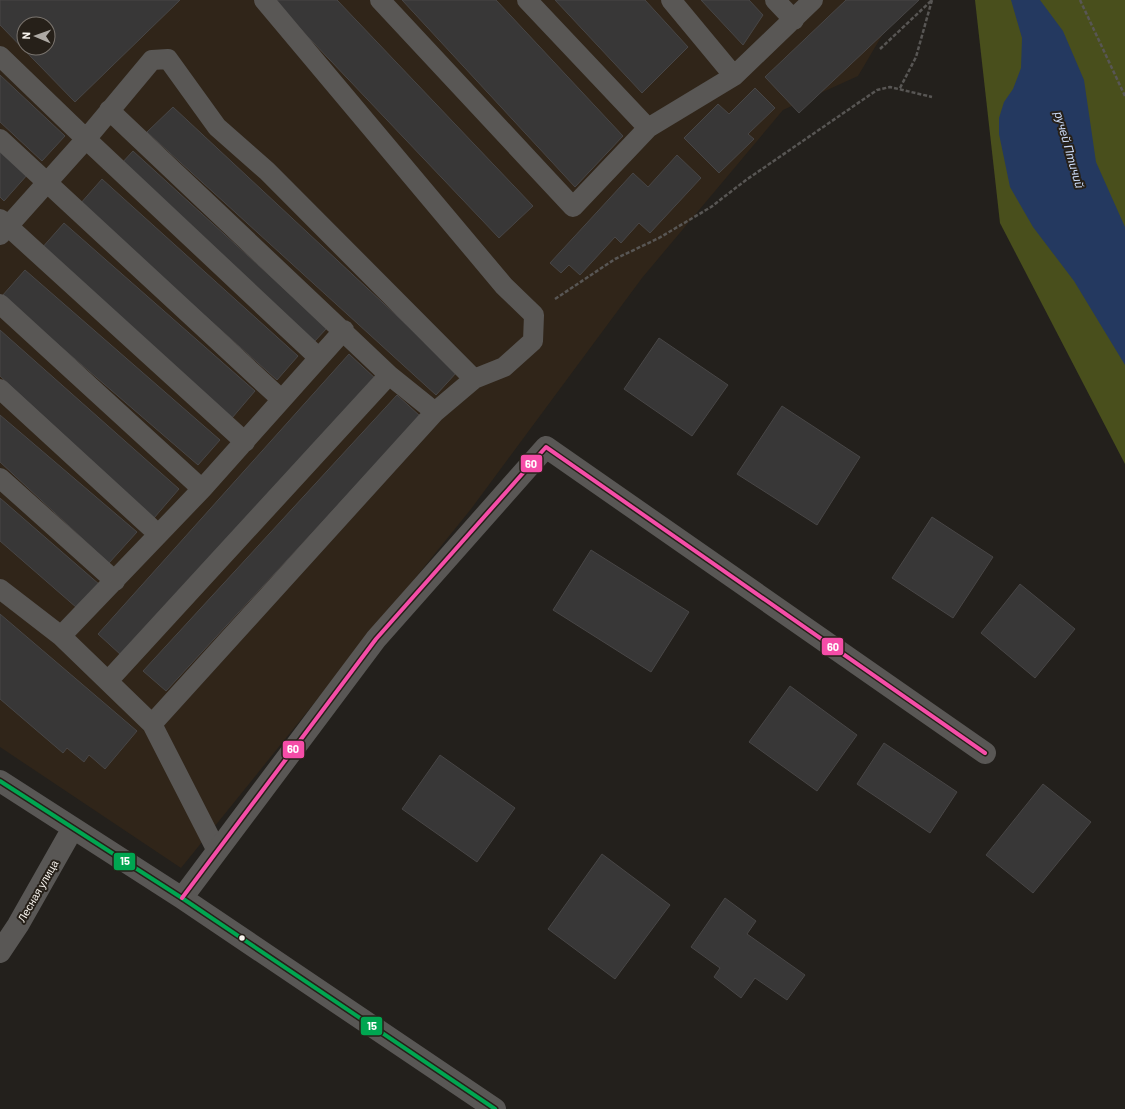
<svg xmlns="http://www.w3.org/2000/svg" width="1125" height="1109" viewBox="0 0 1125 1109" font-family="Barlow,sans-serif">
  <rect width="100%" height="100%" fill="#23201c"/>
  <path fill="#302519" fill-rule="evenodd" d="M 0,0 L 903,0 L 858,76 L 783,110 L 642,278 L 471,509 L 181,868 L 0,747 ZM 24,24 L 48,24 L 48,48 L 24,48 Z"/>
  <path fill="#494f1c" d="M 975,0 L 1125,0 L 1125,464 L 1000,223 Z"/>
  <path fill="#243960" d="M 1011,0 L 1040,0 L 1063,31 L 1084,80 L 1096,162 L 1125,227 L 1125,365 L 1074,281 L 1033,227 L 1010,187 L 999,134 L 999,118 L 1004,102 L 1013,89 L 1021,68 L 1022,38 Z"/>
  <path fill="#383737" stroke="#484646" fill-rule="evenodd" d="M 0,0 L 180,0 L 75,102 L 0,25 ZM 24,24 L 48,24 L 48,48 L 24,48 Z
    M 273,0 L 337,0 L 533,206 L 499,238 Z
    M 402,0 L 496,0 L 623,136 L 575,187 Z
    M 555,0 L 645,0 L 688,47 L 642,93 Z
    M 701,0 L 749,0 L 763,15 L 743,45 Z
    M 846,0 L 919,0 L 799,113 L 765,77 Z
    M 0,75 L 65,136 L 42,161 L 0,122 Z
    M 755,88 L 775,108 L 748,134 L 754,139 L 719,173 L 684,138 L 718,104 L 729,114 Z
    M 173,107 L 457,372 L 436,395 L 147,132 Z
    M 0,149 L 28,174 L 4,201 L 0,197 Z
    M 133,151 L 327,328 L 314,342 L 120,165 Z
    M 677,155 L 701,178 L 650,233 L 639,223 L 621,243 L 615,237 L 580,275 L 569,265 L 561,273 L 550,263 L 633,173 L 648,187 Z
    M 102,179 L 298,356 L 277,380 L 80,204 Z
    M 64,223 L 255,391 L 232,418 L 41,249 Z
    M 25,270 L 220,440 L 198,465 L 2,296 Z
    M 0,330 L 179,489 L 154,518 L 0,376 Z
    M 659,338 L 728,385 L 692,436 L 624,389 Z
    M 349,354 L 377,380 L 121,655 L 98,634 Z
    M 397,395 L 420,416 L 166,691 L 143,671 Z
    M 782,406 L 860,457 L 817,525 L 737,474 Z
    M 0,415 L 137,532 L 109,563 L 0,462 Z
    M 0,498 L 100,585 L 77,608 L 0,541 Z
    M 932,517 L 993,557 L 953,618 L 892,578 Z
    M 591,550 L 689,612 L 651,672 L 553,610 Z
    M 1020,584 L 1075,629 L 1035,678 L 981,633 Z
    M 0,614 L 137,731 L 105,769 L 89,755 L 84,762 L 67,748 L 63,753 L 0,699 Z
    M 790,686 L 857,735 L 817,791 L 749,742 Z
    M 884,743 L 957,792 L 930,833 L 857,784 Z
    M 440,755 L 515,808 L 477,862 L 402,809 Z
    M 1043,784 L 1091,822 L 1033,893 L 986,855 Z
    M 602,854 L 670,905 L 615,979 L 548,929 Z
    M 725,898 L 756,921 L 747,934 L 805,975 L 787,1000 L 755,978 L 741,998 L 714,977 L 720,968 L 691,947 Z"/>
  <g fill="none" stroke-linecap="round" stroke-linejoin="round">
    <path stroke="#585654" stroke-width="2.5" stroke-dasharray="4 2" stroke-linecap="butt" d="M 1080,0 L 1125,96
      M 880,49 L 932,0
      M 900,88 L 916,57 L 932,0
      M 555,299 L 615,259 L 659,238 L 711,207 L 746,180 L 877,90 L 890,87 L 932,97"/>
    <path stroke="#595755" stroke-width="20" d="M 380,0 L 573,207 L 648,128 L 734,76 L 813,0
      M 527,0 L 648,128
      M 671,0 L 734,76
      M 775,0 L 794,20
      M 0,56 L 86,139 L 319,358
      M 109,110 L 389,375 L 435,412
      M 0,139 L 281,399
      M 0,219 L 245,442
      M 0,235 L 86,139 L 152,60 L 168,59 L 217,127 L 267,171 L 474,379
      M 0,304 L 202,489
      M 0,389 L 158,534
      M 0,478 L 115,581
      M 0,589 L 61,636 L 152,724 L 217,851
      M 61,636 L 202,489 L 344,330
      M 108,681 L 389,375
      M 152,724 L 435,412 L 474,379 L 504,367 L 533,341 L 534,315 L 504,286 L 264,0"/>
    <path stroke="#595755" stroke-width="22" d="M 0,781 L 182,898 L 495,1109
      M 182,898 L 376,639 L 546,447 L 985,753
      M 0,952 L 18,925 L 73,828"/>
    <defs>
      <path id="bus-1" d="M 0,781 L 182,898 L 495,1109"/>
      <path id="bus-2" d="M 182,898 L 376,639 L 546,447 L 985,753"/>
    </defs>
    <use href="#bus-1" stroke="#262019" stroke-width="7"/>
    <use href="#bus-2" stroke="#262019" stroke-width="7"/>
    <use href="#bus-1" stroke="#00a651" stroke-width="4"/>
    <use href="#bus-2" stroke="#f54da8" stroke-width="4"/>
  </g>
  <circle fill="#f7f3ed" stroke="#262019" stroke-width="1.5" cx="242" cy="938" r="3.5"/>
  <g text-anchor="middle" stroke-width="4" stroke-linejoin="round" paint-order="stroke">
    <g font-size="11" fill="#f7f3ed" stroke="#262019">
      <text transform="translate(38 891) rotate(-60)" y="4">Лесная улица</text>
    </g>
    <g font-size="12" font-style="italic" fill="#cedefc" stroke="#262019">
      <text transform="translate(1069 150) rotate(74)" y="4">ручей Птичий</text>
    </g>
  </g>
  <g stroke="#262019" stroke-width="1.5">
    <rect x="520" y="454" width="23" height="19" rx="4" fill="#f54da8"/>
    <rect x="821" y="637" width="23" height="19" rx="4" fill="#f54da8"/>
    <rect x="282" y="740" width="23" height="19" rx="4" fill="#f54da8"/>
    <rect x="113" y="852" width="23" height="19" rx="4" fill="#00a651"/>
    <rect x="360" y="1016" width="23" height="20" rx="4" fill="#00a651"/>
  </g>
  <g font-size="11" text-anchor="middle" font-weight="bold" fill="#fff">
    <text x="531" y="468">60</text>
    <text x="833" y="651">60</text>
    <text x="293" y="753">60</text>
    <text x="125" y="865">15</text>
    <text x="372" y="1030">15</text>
  </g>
  <g transform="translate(36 36) rotate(272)"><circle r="19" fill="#262019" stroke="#7a746e"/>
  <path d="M0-3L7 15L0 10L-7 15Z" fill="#ada9a4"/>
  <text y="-6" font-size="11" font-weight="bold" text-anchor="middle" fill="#f7f3ed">N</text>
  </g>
</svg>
